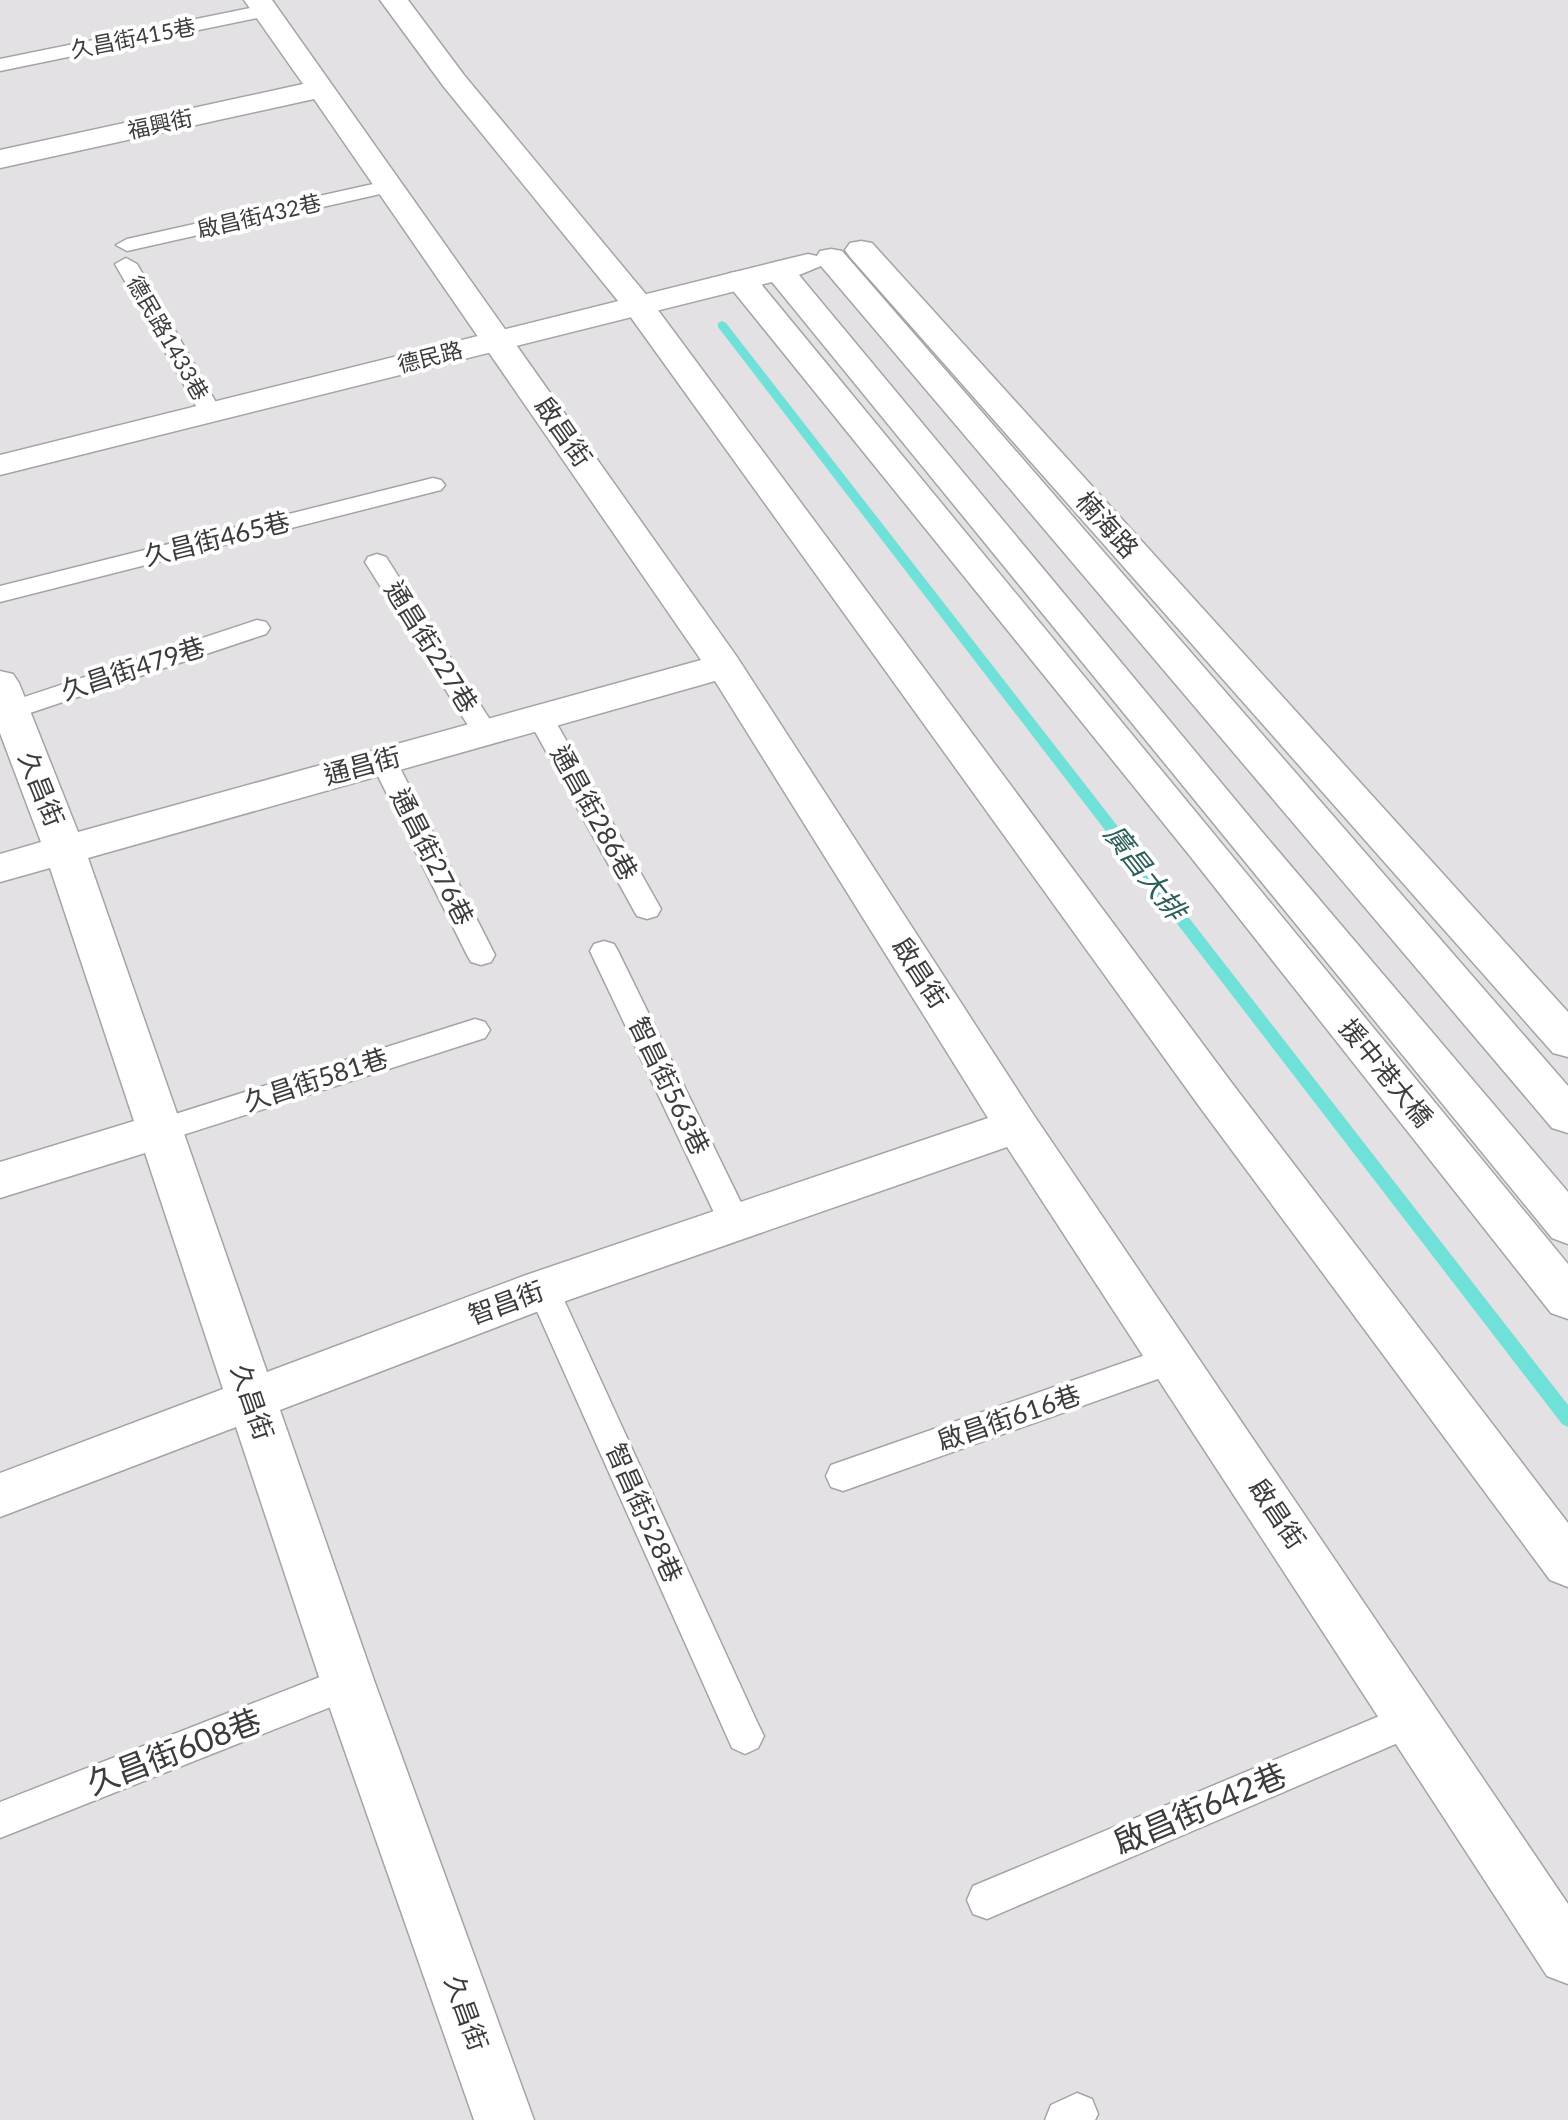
<svg xmlns="http://www.w3.org/2000/svg" width="1568" height="2120" viewBox="0 0 1568 2120" font-family="Lato,'Noto Sans TC',sans-serif">
  <rect width="100%" height="100%" fill="#e3e1e4"/>
  <g fill="none" stroke-linecap="round" stroke-linejoin="round">
    <path fill="#6fe1d8" fill-rule="evenodd" d="M 722,321 L 726,323 L 1568,1405 L 1568,1427 L 1562,1424 L 718,327 L 718,323 Z"/>
    <defs>
      <path id="lane" d="M 265,5 L 272,7 L 274,11 L 272,15 L 0,71 L 0,59 Z
        M 391,180 L 401,186 L 398,190 L 127,251 L 116,245 L 127,239 Z
        M 126,258 L 137,264 L 222,413 L 219,418 L 203,418 L 200,413 L 115,264 Z
        M 433,478 L 441,480 L 445,485 L 441,490 L 0,602 L 0,586 Z
        M 377,554 L 386,557 L 494,726 L 498,732 L 494,738 L 485,741 L 476,738 L 365,562 L 368,557 Z
        M 257,620 L 266,622 L 270,628 L 266,634 L 18,717 L 9,720 L 0,717 L 0,705 Z
        M 540,708 L 549,711 L 553,717 L 661,909 L 657,916 L 647,919 L 637,916 L 633,909 L 527,717 L 531,711 Z
        M 383,751 L 392,754 L 396,760 L 495,955 L 491,962 L 481,965 L 471,962 L 467,955 L 370,760 L 374,754 Z
        M 604,941 L 614,944 L 618,951 L 750,1221 L 745,1230 L 734,1234 L 723,1230 L 718,1221 L 590,951 L 594,944 Z
        M 475,1019 L 485,1022 L 490,1030 L 485,1038 L 158,1143 L 147,1139 L 143,1131 L 147,1123 Z
        M 543,1276 L 554,1280 L 559,1289 L 758,1724 L 764,1736 L 758,1748 L 745,1754 L 732,1748 L 527,1289 L 532,1280 Z
        M 1174,1345 L 1186,1349 L 1191,1359 L 1186,1369 L 843,1491 L 831,1487 L 826,1476 L 831,1465 Z
        M 348,1666 L 361,1671 L 366,1683 L 361,1695 L 0,1838 L 0,1802 Z
        M 1413,1702 L 1426,1707 L 1432,1719 L 1426,1731 L 987,1919 L 973,1914 L 967,1900 L 973,1886 Z
        M 1077,2093 L 1092,2099 L 1098,2114 L 1095,2120 L 1045,2120 L 1051,2105 Z"/>
      <path id="street" d="M 244,0 L 272,0 L 737,657 L 1033,1114 L 1568,1904 L 1568,1984 L 1547,1976 L 1007,1147 L 560,1303 L 280,1410 L 375,1683 L 534,2120 L 474,2120 L 321,1683 L 236,1427 L 0,1517 L 0,1473 L 223,1389 L 145,1153 L 0,1198 L 0,1162 L 134,1121 L 50,868 L 0,882 L 0,854 L 41,842 L 0,733 L 0,671 L 13,674 L 19,683 L 78,832 L 701,660 L 314,99 L 0,168 L 0,150 L 303,84 ZM 715,681 L 988,1118 L 526,1275 L 267,1372 L 88,858 Z
        M 380,0 L 408,0 L 464,75 L 649,298 L 1231,1082 L 1568,1523 L 1568,1587 L 1550,1580 L 1199,1106 L 627,312 L 444,87 Z
        M 861,241 L 872,243 L 1568,1012 L 1568,1057 L 1553,1053 L 850,257 L 845,250 L 850,243 Z
        M 741,271 L 752,273 L 1568,1264 L 1568,1319 L 1551,1313 L 1190,856 L 730,287 L 725,280 L 730,273 Z"/>
      <path id="secondary" d="M 831,249 L 842,251 L 1568,1086 L 1568,1133 L 1552,1128 L 821,266 L 799,275 L 1258,827 L 1568,1192 L 1568,1244 L 1552,1238 L 772,282 L 0,475 L 0,455 L 779,261 L 808,254 L 817,256 L 820,251 Z"/>
    </defs>
    <use href="#lane" stroke="#a4a3a5" stroke-width="3"/>
    <use href="#street" stroke="#a4a3a5" stroke-width="3"/>
    <use href="#secondary" stroke="#a4a3a5" stroke-width="3"/>
    <use href="#lane" fill="#fff" fill-rule="evenodd"/>
    <use href="#street" fill="#fff" fill-rule="evenodd"/>
    <use href="#secondary" fill="#fff" fill-rule="evenodd"/>
  </g>
  <g text-anchor="middle" stroke-width="8" stroke-linejoin="round" paint-order="stroke">
    <g font-size="22" fill="#3c3c3d" stroke="#fff">
      <text transform="translate(133 38) rotate(-11)" y="8">久昌街415巷</text>
      <text transform="translate(160 124) rotate(-12)" y="8">福興街</text>
      <text transform="translate(259 216) rotate(-13)" y="8">啟昌街432巷</text>
      <text transform="translate(168 338) rotate(60)" y="8">德民路1433巷</text>
      <text transform="translate(430 357) rotate(-14)" y="8">德民路</text>
    </g>
    <g font-size="26" fill="#3c3c3d" stroke="#fff">
      <text transform="translate(563 432) rotate(55)" y="9">啟昌街</text>
      <text transform="translate(1107 525) rotate(48)" y="9">楠海路</text>
      <text transform="translate(217 539) rotate(-14)" y="9">久昌街465巷</text>
      <text transform="translate(431 647) rotate(58)" y="9">通昌街227巷</text>
      <text transform="translate(133 669) rotate(-18)" y="9">久昌街479巷</text>
      <text transform="translate(362 766) rotate(-15)" y="9">通昌街</text>
      <text transform="translate(41 789) rotate(68)" y="9">久昌街</text>
      <text transform="translate(594 813) rotate(61)" y="9">通昌街286巷</text>
      <text transform="translate(432 857) rotate(63)" y="9">通昌街276巷</text>
      <text transform="translate(920 973) rotate(57)" y="9">啟昌街</text>
      <text transform="translate(1386 1073) rotate(51)" y="9">援中港大橋</text>
      <text transform="translate(316 1080) rotate(-18)" y="9">久昌街581巷</text>
      <text transform="translate(669 1086) rotate(64)" y="9">智昌街563巷</text>
      <text transform="translate(506 1303) rotate(-20)" y="9">智昌街</text>
      <text transform="translate(252 1402) rotate(71)" y="9">久昌街</text>
      <text transform="translate(1009 1418) rotate(-19)" y="9">啟昌街616巷</text>
      <text transform="translate(644 1513) rotate(66)" y="9">智昌街528巷</text>
      <text transform="translate(1277 1514) rotate(56)" y="9">啟昌街</text>
      <text transform="translate(466 2013) rotate(70)" y="9">久昌街</text>
    </g>
    <g font-size="28" font-style="italic" fill="#2d5f5b" stroke="#fff">
      <text transform="translate(1145 872) rotate(52)" y="10">廣昌大排</text>
    </g>
    <g font-size="32" fill="#3c3c3d" stroke="#fff">
      <text transform="translate(174 1752) rotate(-21)" y="11">久昌街608巷</text>
      <text transform="translate(1200 1809) rotate(-23)" y="11">啟昌街642巷</text>
    </g>
  </g>
</svg>
